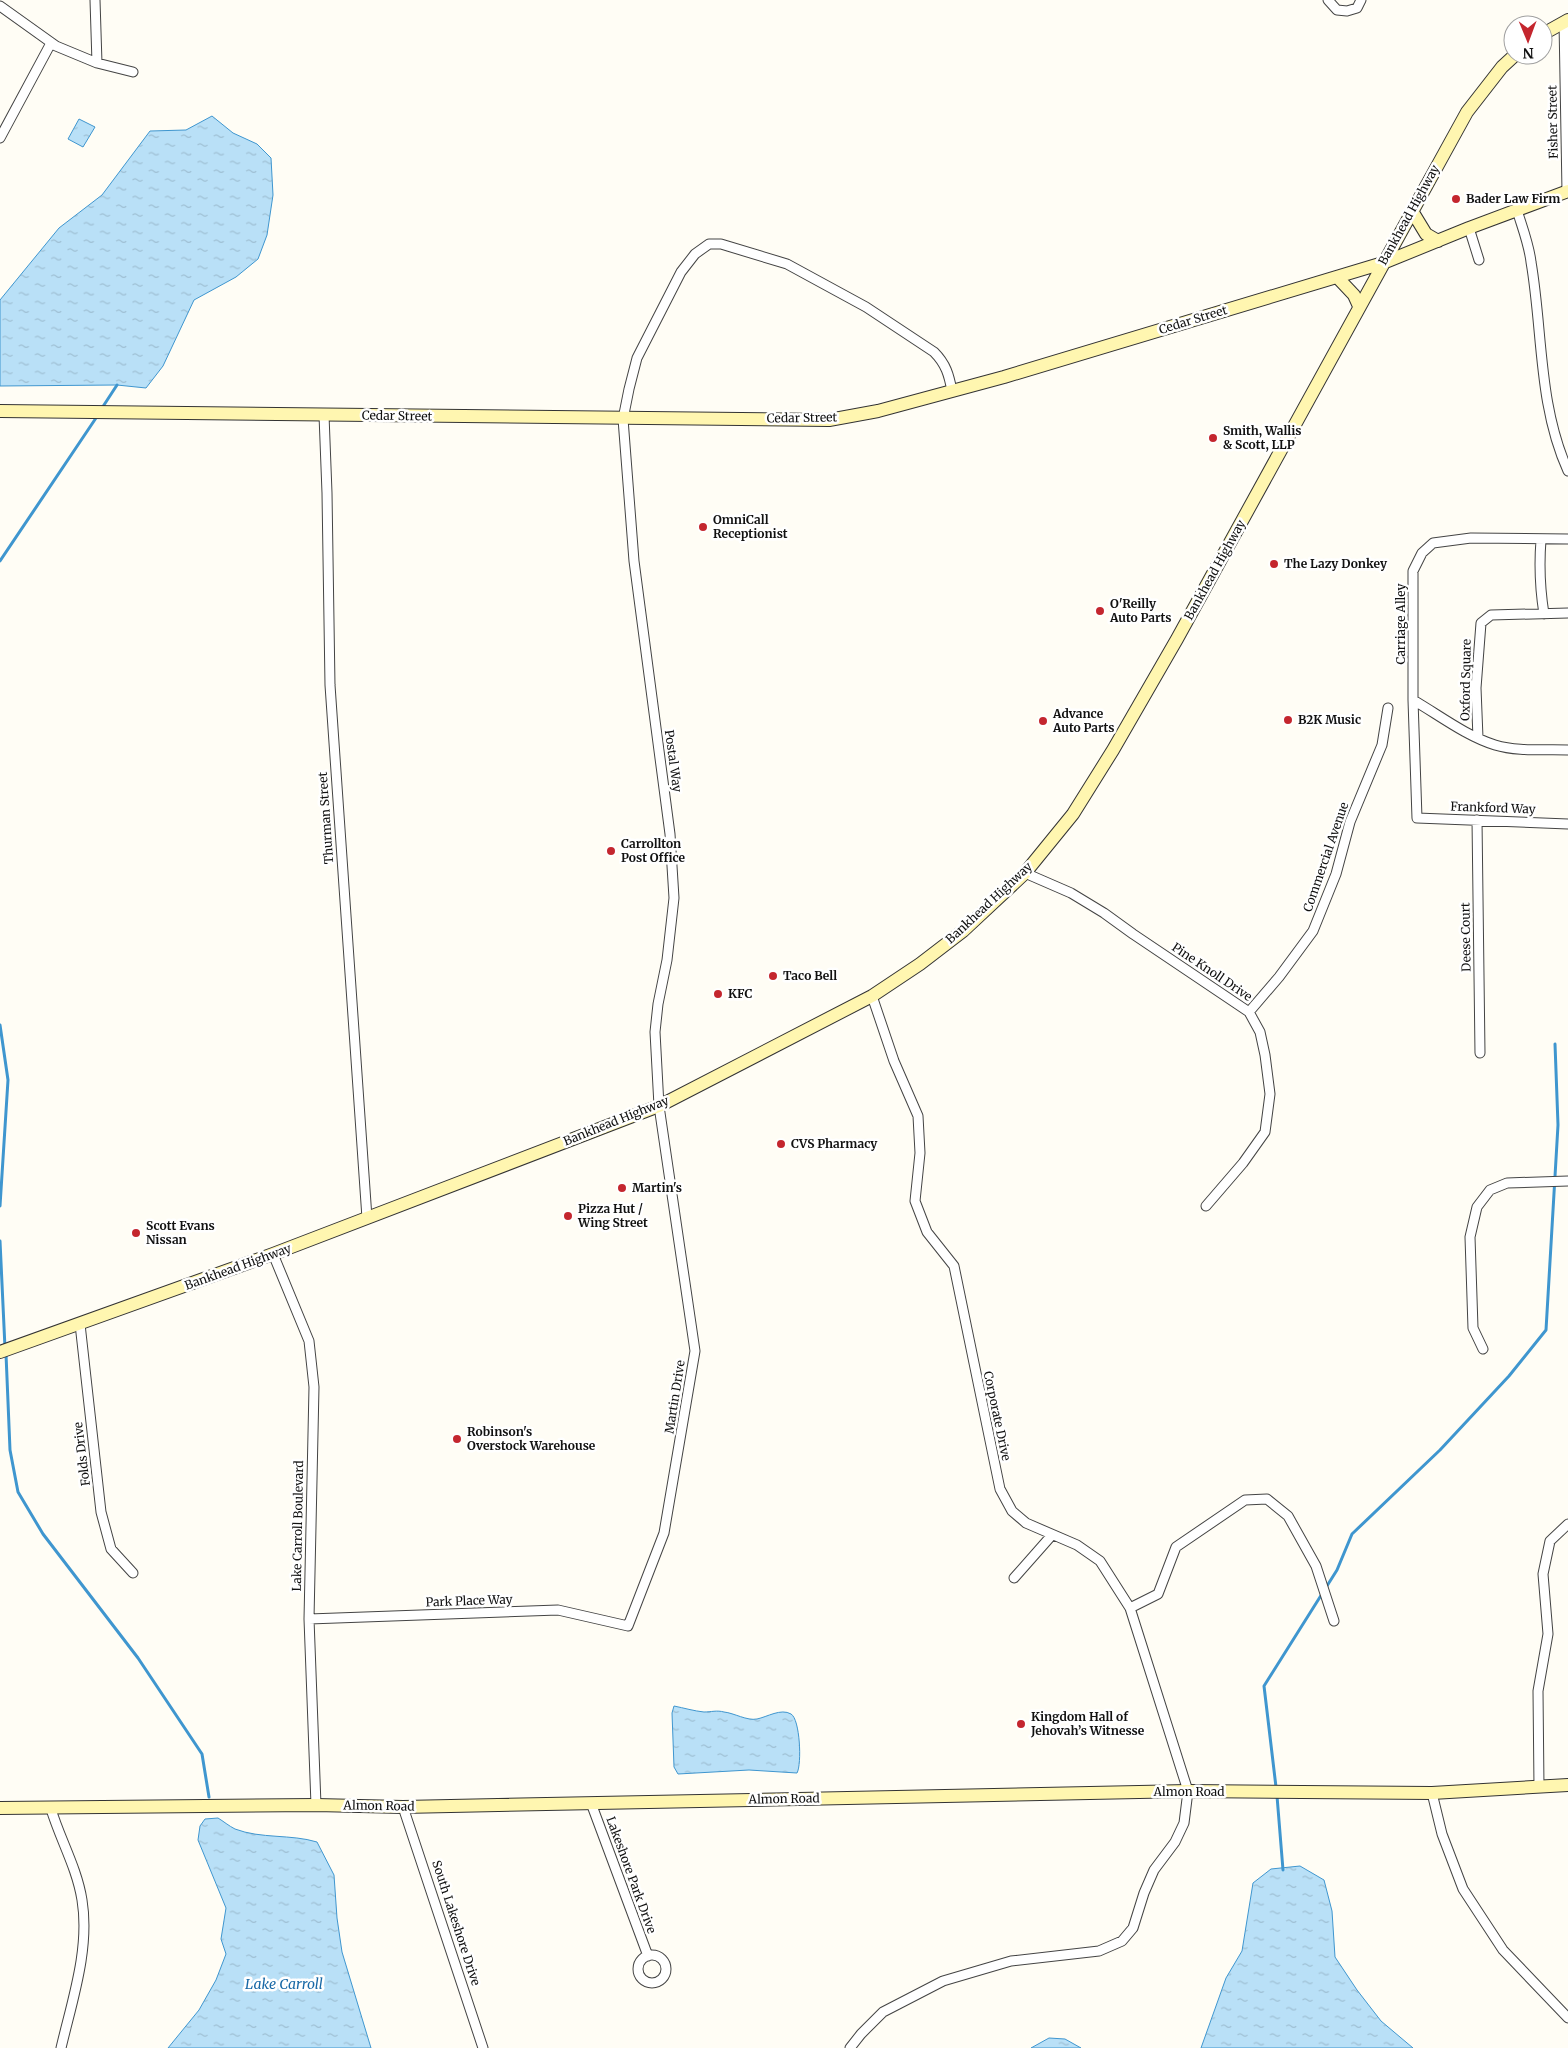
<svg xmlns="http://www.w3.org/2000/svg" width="1568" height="2048" viewBox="0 0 1568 2048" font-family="Merriweather,serif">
  <defs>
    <pattern id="water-ripples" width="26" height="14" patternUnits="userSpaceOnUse" patternTransform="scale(1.25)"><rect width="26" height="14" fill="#b9e0f7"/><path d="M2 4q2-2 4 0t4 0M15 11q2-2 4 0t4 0" fill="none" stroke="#9ebfd3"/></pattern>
  </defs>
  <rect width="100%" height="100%" fill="#fffdf5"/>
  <path fill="url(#water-ripples)" stroke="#3f96cf" d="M 212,116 L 233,133 L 257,144 L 271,158 L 273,195 L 267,235 L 258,259 L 236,277 L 194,300 L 163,366 L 146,388 L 117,385 L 0,386 L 0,300 L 59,228 L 102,195 L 150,131 L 186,130 Z
    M 79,119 L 95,127 L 83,147 L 68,139 Z
    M 674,1706 C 684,1708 694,1711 704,1712 C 711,1712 717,1710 724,1712 C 734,1713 747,1721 757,1719 C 767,1717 781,1708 791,1714 C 800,1719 802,1764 797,1773 L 749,1770 L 678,1774 L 674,1767 L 672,1713 Z
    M 218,1818 C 223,1821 229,1826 235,1829 C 261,1839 291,1834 317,1842 L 334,1875 L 337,1918 L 342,1952 L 371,2048 L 168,2048 L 199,2010 L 216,1980 L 226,1954 L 221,1939 L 226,1908 L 198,1840 L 200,1826 L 205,1819 Z
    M 1300,1866 L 1324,1880 L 1332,1911 L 1335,1957 L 1357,1990 L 1381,2021 L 1413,2048 L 1201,2048 L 1226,1978 L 1242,1951 L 1253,1883 L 1271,1869 Z
    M 1049,2038 L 1065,2039 L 1081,2048 L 1031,2048 Z"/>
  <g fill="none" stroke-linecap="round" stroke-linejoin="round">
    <path stroke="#3f96cf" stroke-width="3" d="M 102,408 L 117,385
      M 0,561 L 98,415
      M 0,1025 L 8,1080 L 0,1206
      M 0,1241 L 5,1348
      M 6,1354 L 10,1450 L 18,1492 L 43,1534 L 138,1658 L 202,1754 L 209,1797
      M 1276,1787 L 1264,1686 L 1337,1570 L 1352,1534 L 1440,1450 L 1509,1376 L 1546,1330 L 1558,1125 L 1555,1044
      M 1277,1796 L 1283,1870"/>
    <defs>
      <path id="street" d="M 95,0 L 97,63
        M 1328,0 L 1337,10 L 1347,11 L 1357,8 L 1361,0
        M 0,6 L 56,46 L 97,63 L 133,72
        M 1564,22 L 1567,192
        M 0,138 L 51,43
        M 1517,210 C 1522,227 1529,244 1531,262 C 1543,332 1538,405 1568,471
        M 1469,228 L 1479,260
        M 324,415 L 327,493 L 330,685 L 367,1218
        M 1568,539 L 1471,538 L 1433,543 L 1422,553 L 1413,571 L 1413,700 L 1417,818 L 1568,824
        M 1541,540 C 1539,565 1540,589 1544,614
        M 1413,700 C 1439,715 1466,736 1495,745 C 1518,752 1544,749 1568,750
        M 1478,738 L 1476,688 L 1481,623 L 1491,615 L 1568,613
        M 1477,820 L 1480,1053
        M 1025,873 L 1071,893 L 1104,913 L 1133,934 L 1249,1012 L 1260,1032 L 1265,1055 L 1270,1094 L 1265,1132 L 1243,1163 L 1206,1206
        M 1249,1012 L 1279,977 L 1313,931 L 1336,874 L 1350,822 L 1382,745 L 1388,708
        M 273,1254 L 309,1341 L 314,1387 L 309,1619 L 316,1805
        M 80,1324 L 101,1512 L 111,1549 L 133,1573
        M 1483,1349 L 1473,1328 L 1470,1237 L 1477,1207 L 1490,1190 L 1507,1183 L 1568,1181
        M 1014,1578 L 1052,1535
        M 1130,1608 L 1158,1594 L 1176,1547 L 1245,1500 L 1267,1499 L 1288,1516 L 1316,1566 L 1334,1621
        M 309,1619 L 558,1610 L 628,1626 L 664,1533 L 695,1351 L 659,1106 L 655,1032 L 658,1004 L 667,960 L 674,898 L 670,834 L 634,561 L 623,419 L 629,389 L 637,358 L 681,272 L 695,254 L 709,244 L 721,244 L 787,264 L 866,307 L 934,352 C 946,364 949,375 952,391
        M 1539,1787 L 1538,1691 L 1548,1634 L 1543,1574 L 1550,1541 L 1568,1524
        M 1432,1793 L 1442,1834 L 1463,1889 L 1503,1950 L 1568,2018
        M 591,1803 L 648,1956
        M 403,1807 L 483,2048
        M 51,1809 C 60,1839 77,1868 82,1900 C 90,1949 72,2001 61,2048
        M638 1969a14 14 0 1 1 28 0a14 14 0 1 1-28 0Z
        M 850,2048 L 861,2034 L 883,2012 L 943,1981 L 1011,1961 L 1099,1951 L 1122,1941 L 1133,1928 L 1144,1893 L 1154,1870 L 1175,1842 L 1184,1823 L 1188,1791 L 1130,1608 L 1100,1561 L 1077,1545 L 1026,1523 L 1012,1511 L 1000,1489 L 954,1266 L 927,1232 L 915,1201 L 920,1153 L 918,1116 L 894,1061 L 872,996"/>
      <path id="secondary" d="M 1543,34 L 1568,20
        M 1412,211 L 1426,234 L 1438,241
        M 1337,277 L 1354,295 L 1359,306
        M 0,411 L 829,420 L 878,411 L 1004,377 L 1383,263 L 1469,228 L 1568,191
        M 0,1352 L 273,1254 L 659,1106 L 872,996 L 920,964 L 963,931 L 1025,873 L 1073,814 L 1113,750 L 1177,639 L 1467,112 L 1502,67 L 1515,55
        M 0,1808 L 316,1805 L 403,1807 L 1188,1791 L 1432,1793 L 1568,1785"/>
    </defs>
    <use href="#street" stroke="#444" stroke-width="11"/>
    <use href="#secondary" stroke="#333" stroke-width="14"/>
    <use href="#street" stroke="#fff" stroke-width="9"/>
    <use href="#secondary" stroke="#fff6b0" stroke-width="12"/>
  </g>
  <g fill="#c4262e" stroke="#fff" stroke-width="2">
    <circle cx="1456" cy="199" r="5"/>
    <circle cx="1213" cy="438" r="5"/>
    <circle cx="703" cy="527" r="5"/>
    <circle cx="1274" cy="564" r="5"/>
    <circle cx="1100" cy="611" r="5"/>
    <circle cx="1288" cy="720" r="5"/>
    <circle cx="1043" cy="721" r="5"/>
    <circle cx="611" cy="851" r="5"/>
    <circle cx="773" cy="976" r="5"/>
    <circle cx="718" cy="994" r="5"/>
    <circle cx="781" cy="1144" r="5"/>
    <circle cx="622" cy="1188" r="5"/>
    <circle cx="568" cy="1216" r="5"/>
    <circle cx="136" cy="1233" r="5"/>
    <circle cx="457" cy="1439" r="5"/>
    <circle cx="1021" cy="1724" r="5"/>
  </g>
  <g text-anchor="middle" stroke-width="5" stroke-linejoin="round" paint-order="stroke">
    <g font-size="12" fill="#111" stroke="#fff">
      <text transform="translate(1553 122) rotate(-91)" y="4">Fisher Street</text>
      <text transform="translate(1409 215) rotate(-61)" y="4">Bankhead Highway</text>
      <text transform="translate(1193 320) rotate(-17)" y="4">Cedar Street</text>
      <text transform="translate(397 416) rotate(1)" y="4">Cedar Street</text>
      <text transform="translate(802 418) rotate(-1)" y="4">Cedar Street</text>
      <text transform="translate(1215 570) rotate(-61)" y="4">Bankhead Highway</text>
      <text transform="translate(1401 624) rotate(-90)" y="4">Carriage Alley</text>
      <text transform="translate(1466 680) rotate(-89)" y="4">Oxford Square</text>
      <text transform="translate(673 761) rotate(82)" y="4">Postal Way</text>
      <text transform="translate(1493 808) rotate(2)" y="4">Frankford Way</text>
      <text transform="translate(326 818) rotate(-94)" y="4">Thurman Street</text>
      <text transform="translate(1326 857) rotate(-71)" y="4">Commercial Avenue</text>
      <text transform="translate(989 903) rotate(-43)" y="4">Bankhead Highway</text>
      <text transform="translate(1466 937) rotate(-91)" y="4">Deese Court</text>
      <text transform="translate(1212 972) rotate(34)" y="4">Pine Knoll Drive</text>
      <text transform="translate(616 1121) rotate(-22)" y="4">Bankhead Highway</text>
      <text transform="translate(238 1267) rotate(-20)" y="4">Bankhead Highway</text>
      <text transform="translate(675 1397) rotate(-81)" y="4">Martin Drive</text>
      <text transform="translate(997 1416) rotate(78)" y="4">Corporate Drive</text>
      <text transform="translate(82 1454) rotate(-97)" y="4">Folds Drive</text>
      <text transform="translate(298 1526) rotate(-89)" y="4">Lake Carroll Boulevard</text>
      <text transform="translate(469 1601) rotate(-2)" y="4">Park Place Way</text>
      <text x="1189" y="1796">Almon Road</text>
      <text transform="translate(784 1799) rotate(-1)" y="4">Almon Road</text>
      <text transform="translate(379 1806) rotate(1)" y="4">Almon Road</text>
      <text transform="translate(631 1875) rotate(70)" y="4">Lakeshore Park Drive</text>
      <text transform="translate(456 1923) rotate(72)" y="4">South Lakeshore Drive</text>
    </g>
    <g font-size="12" font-weight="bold" fill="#111" stroke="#fff" text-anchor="start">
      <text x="1466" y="203">Bader Law Firm</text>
      <text x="1223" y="435">Smith, Wallis<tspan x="1223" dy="14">&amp; Scott, LLP</tspan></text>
      <text x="713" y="524">OmniCall<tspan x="713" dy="14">Receptionist</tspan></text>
      <text x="1284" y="568">The Lazy Donkey</text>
      <text x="1110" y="608">O'Reilly<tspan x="1110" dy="14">Auto Parts</tspan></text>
      <text x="1053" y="718">Advance<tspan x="1053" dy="14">Auto Parts</tspan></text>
      <text x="1298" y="724">B2K Music</text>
      <text x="621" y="848">Carrollton<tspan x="621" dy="14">Post Office</tspan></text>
      <text x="783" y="980">Taco Bell</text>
      <text x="728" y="998">KFC</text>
      <text x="791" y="1148">CVS Pharmacy</text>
      <text x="632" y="1192">Martin's</text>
      <text x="578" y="1213">Pizza Hut /<tspan x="578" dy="14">Wing Street</tspan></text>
      <text x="146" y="1230">Scott Evans<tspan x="146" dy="14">Nissan</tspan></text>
      <text x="467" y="1436">Robinson's<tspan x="467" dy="14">Overstock Warehouse</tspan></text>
      <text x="1031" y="1721">Kingdom Hall of<tspan x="1031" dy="14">Jehovah’s Witnesse</tspan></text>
    </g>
    <g font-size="14" font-style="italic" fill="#1768a6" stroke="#fff">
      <text x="284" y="1989">Lake Carroll</text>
    </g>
  </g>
  <g transform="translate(1528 40) rotate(179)"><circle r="24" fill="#ffffff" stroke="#a0a0a0"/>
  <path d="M0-4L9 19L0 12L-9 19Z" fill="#c4262e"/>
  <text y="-8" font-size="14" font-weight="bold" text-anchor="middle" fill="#111111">N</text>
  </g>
</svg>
